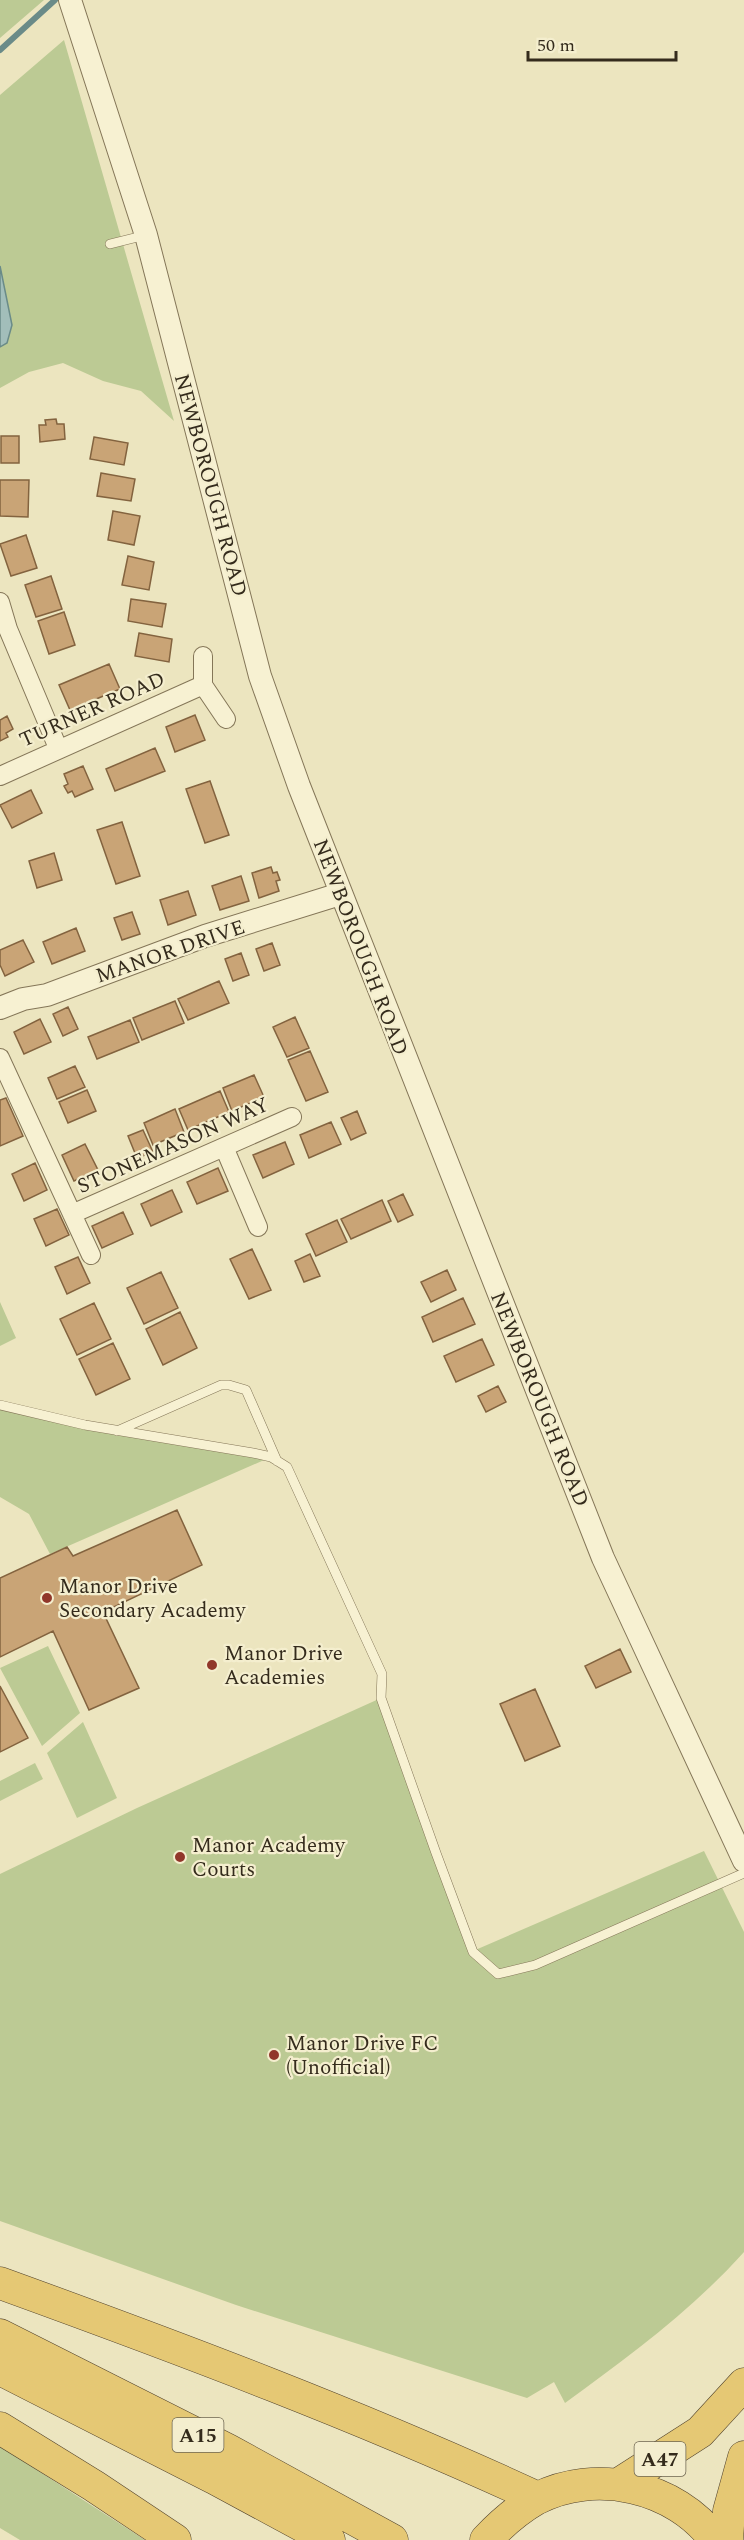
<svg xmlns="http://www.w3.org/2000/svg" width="744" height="2540" viewBox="0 0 744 2540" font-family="Spectral,serif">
  <rect width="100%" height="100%" fill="#ece5bf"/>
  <path fill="#bcca94" d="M 0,0 L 44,0 L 0,38 Z
    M 64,40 L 174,421 L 141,391 L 103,381 L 63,363 L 29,372 L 0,388 L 0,95 Z
    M 0,1302 L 16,1338 L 0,1346 Z
    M 0,1405 L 271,1457 L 50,1554 L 29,1514 L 0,1497 Z
    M 48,1646 L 80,1713 L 42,1746 L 0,1668 Z
    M 381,1698 L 473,1951 L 704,1851 L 744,1932 L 744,2252 C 691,2311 628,2357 565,2403 L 554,2382 L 527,2398 L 236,2305 L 0,2221 L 0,1874 L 137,1808 Z
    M 83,1722 L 117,1798 L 77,1818 L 47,1753 Z
    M 35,1763 L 43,1779 L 0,1801 L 0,1781 Z
    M 0,2446 L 145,2540 L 20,2540 L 0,2528 Z"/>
  <path fill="#a2beba" stroke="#6a8b88" stroke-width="1.5" d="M 0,266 L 12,325 L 7,343 L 0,347 Z"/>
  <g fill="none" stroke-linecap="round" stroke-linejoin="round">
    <path stroke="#6a8b88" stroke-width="6" d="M 0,50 L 55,0"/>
  </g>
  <path fill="#c9a476" stroke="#83633f" stroke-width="1.5" d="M 56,419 L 57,424 L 64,424 L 65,439 L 40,442 L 39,425 L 46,425 L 45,420 Z
    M 1,436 L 19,436 L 19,463 L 1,463 Z
    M 94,437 L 128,443 L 124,465 L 90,459 Z
    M 101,473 L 135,479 L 131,501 L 97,496 Z
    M 0,480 L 29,480 L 28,517 L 0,516 Z
    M 113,511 L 140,516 L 134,545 L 108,540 Z
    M 26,535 L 37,568 L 11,576 L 0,544 Z
    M 128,556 L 154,562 L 149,590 L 122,585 Z
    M 51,576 L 62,609 L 36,617 L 25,585 Z
    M 131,599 L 166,604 L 162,627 L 128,621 Z
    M 64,612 L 75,645 L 49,654 L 38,621 Z
    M 139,633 L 172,639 L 169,662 L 135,656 Z
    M 109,664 L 120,689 L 70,710 L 59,685 Z
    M 195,715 L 205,740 L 175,752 L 166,727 Z
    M 7,716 L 13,729 L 6,733 L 8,737 L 0,741 L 0,720 Z
    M 155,748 L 165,771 L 115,791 L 106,769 Z
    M 83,766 L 93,789 L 75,797 L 72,791 L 68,793 L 64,786 L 68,784 L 64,774 Z
    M 210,781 L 229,835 L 205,843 L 186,789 Z
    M 31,790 L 42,813 L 12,828 L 0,805 Z
    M 122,822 L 140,876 L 116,884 L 97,830 Z
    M 54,853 L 62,880 L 37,888 L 29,861 Z
    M 271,867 L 273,873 L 277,872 L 280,880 L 276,881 L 279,891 L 259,898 L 252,873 Z
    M 241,876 L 249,901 L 220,910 L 212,886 Z
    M 188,891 L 196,915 L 168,925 L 160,900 Z
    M 132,912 L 140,934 L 122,940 L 114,918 Z
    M 76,928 L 85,951 L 52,964 L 43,942 Z
    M 23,940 L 34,962 L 5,976 L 0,965 L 0,950 Z
    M 272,943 L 280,965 L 264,971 L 256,949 Z
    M 241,953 L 249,975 L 233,981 L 225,959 Z
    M 219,981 L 229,1003 L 188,1020 L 178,999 Z
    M 175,1001 L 184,1023 L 142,1040 L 133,1018 Z
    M 68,1007 L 78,1029 L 63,1036 L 53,1014 Z
    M 295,1017 L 309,1048 L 287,1057 L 273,1027 Z
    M 40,1019 L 51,1042 L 24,1054 L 14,1032 Z
    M 130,1020 L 139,1042 L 97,1059 L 88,1037 Z
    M 310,1051 L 328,1092 L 306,1101 L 288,1060 Z
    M 75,1066 L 85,1087 L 57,1099 L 48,1078 Z
    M 254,1075 L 264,1097 L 232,1111 L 223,1088 Z
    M 87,1090 L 96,1111 L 68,1123 L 59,1102 Z
    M 220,1091 L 229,1112 L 188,1130 L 179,1109 Z
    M 6,1098 L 23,1136 L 0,1146 L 0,1100 Z
    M 175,1109 L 184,1132 L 153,1145 L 144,1123 Z
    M 357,1111 L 366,1133 L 351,1140 L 341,1118 Z
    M 331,1122 L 341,1144 L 309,1158 L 300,1135 Z
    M 143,1130 L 153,1152 L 137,1158 L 128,1136 Z
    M 285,1142 L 294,1164 L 263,1178 L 253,1155 Z
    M 85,1144 L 98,1170 L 74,1181 L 62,1155 Z
    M 35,1163 L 47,1190 L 24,1201 L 12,1174 Z
    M 218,1168 L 228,1191 L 197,1204 L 187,1182 Z
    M 172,1190 L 182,1212 L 151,1226 L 141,1204 Z
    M 403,1194 L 413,1215 L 398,1222 L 388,1201 Z
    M 382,1200 L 391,1221 L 351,1239 L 341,1219 Z
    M 57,1209 L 69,1235 L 46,1246 L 34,1219 Z
    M 123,1212 L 133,1234 L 102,1248 L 92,1226 Z
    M 337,1220 L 347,1242 L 316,1256 L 306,1234 Z
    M 252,1249 L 271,1290 L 249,1299 L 230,1259 Z
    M 310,1254 L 320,1276 L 304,1282 L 295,1261 Z
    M 78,1257 L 90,1283 L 67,1294 L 55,1267 Z
    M 447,1270 L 456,1290 L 431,1302 L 421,1282 Z
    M 161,1272 L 178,1308 L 144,1324 L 127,1288 Z
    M 463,1298 L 475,1324 L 433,1342 L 422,1317 Z
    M 94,1303 L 111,1339 L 77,1355 L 60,1319 Z
    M 180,1312 L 197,1348 L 163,1365 L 146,1329 Z
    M 482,1339 L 494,1365 L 456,1382 L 444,1356 Z
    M 113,1343 L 130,1379 L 96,1395 L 79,1359 Z
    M 498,1386 L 506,1402 L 486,1412 L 478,1396 Z
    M 177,1510 L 202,1565 L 103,1612 L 139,1688 L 89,1710 L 53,1631 L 0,1657 L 0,1578 L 67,1547 L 73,1556 Z
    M 620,1649 L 631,1672 L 596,1688 L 585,1666 Z
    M 0,1686 L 28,1738 L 0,1752 Z
    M 535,1689 L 560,1746 L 525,1761 L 500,1704 Z"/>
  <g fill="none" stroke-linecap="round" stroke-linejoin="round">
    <defs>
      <path id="service" d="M 110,244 L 146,235
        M 0,1405 L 85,1425 L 253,1453 L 271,1457 L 287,1467 L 382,1674 L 381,1698 L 436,1853 L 473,1952 L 498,1974 L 535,1965 L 744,1873
        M 117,1431 L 221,1385 L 229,1385 L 246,1390 L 277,1461"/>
      <path id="minor" d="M 0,602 L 8,629 L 58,748
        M 203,656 L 203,685 L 226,719
        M 0,776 L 203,685
        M 0,1058 L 91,1255
        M 224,1147 L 258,1227
        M 72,1214 L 292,1117"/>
      <path id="tertiary" d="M 70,0 L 146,235 L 260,676 L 299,786 L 603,1558 L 744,1861
        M 0,1008 L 23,999 L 47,995 L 205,936 L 340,894"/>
      <path id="trunk" d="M 0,2283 C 182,2349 363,2417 538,2498
        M 0,2335 L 228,2450 L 392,2540
        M 0,2369 L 214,2478 L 329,2540
        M 0,2428 L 94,2486 L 175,2540
        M 619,2484 L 700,2432 L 744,2384
        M 486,2540 C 501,2524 517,2510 536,2499 C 595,2468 676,2486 715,2540
        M 727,2540 L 729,2511 L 744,2457"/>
    </defs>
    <use href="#service" stroke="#847658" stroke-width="10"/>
    <use href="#minor" stroke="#847658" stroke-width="20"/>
    <use href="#tertiary" stroke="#847658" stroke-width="24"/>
    <use href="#trunk" stroke="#52432d" stroke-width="33"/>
    <use href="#service" stroke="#f7f1d2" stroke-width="9"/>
    <use href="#minor" stroke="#f7f1d2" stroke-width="18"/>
    <use href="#tertiary" stroke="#f7f1d2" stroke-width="22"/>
    <use href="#trunk" stroke="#e5c874" stroke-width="32"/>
  </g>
  <g fill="#91372a" stroke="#f4eece" stroke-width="2">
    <circle cx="47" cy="1598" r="6"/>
    <circle cx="212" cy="1665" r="6"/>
    <circle cx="180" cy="1857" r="6"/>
    <circle cx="274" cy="2055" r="6"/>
  </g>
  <g text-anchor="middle" stroke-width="4.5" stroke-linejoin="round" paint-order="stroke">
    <g fill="#f4eece" stroke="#6e6651" stroke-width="1.5">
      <rect x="172.5" y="2418" width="51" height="34" rx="4.5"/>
      <rect x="634.5" y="2442" width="51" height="34" rx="4.5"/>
    </g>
    <g font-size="20" font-weight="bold" fill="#342b1c">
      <text x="198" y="2442">A15</text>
      <text x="660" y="2466">A47</text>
    </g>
    <g font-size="21" fill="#342b1c" stroke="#f4eece">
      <text transform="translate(211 485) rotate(75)" y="7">NEWBOROUGH ROAD</text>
      <text transform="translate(92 709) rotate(-24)" y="7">TURNER ROAD</text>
      <text transform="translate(361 947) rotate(69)" y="7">NEWBOROUGH ROAD</text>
      <text transform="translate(170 951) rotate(-19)" y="7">MANOR DRIVE</text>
      <text transform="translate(173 1145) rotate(-24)" y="7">STONEMASON WAY</text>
      <text transform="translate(540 1399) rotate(68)" y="7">NEWBOROUGH ROAD</text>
    </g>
    <g font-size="21" fill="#342b1c" stroke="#f4eece" text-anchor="start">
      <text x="59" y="1593">Manor Drive<tspan x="59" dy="24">Secondary Academy</tspan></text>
      <text x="224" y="1660">Manor Drive<tspan x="224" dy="24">Academies</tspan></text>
      <text x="192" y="1852">Manor Academy<tspan x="192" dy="24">Courts</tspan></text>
      <text x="286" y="2050">Manor Drive FC<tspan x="286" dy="24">(Unofficial)</tspan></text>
    </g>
  </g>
  <path d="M528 51v9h148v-9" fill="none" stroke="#342b1c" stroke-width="3"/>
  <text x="537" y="51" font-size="18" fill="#342b1c" stroke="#f4eece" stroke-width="4.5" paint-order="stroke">50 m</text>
</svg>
